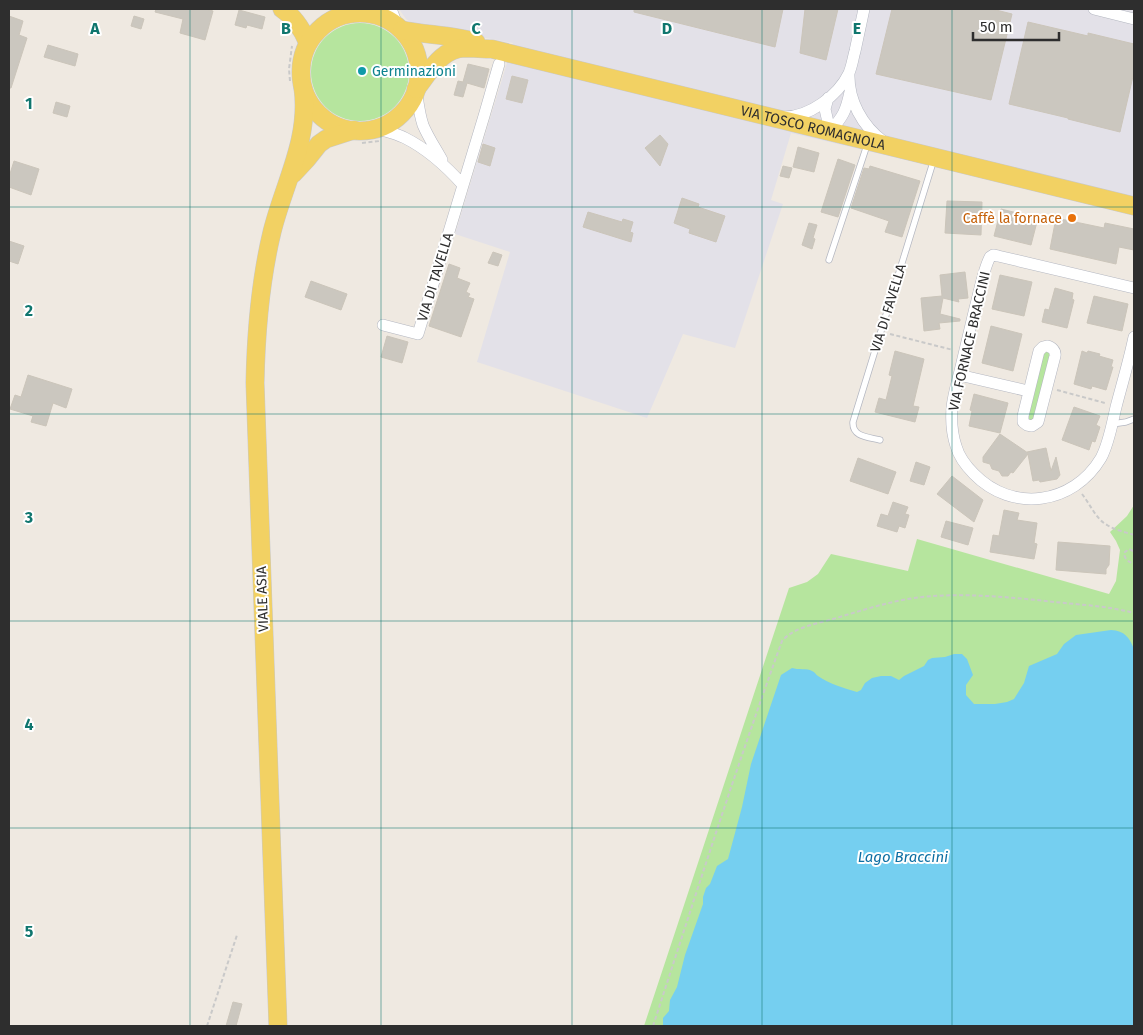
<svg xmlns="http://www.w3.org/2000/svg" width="1143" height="1035" viewBox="0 0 1143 1035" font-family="'Fira Sans',sans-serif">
  <rect width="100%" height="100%" fill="#efe9e1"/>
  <path fill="#e3e1e8" d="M 399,9 L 1134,9 L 1134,213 L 791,133 L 771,200 L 783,204 L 735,348 L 683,334 L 647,418 L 477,362 L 510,252 L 455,234 L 513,43 L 413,24 L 406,19 Z"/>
  <path fill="#b6e59e" d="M311 72a49 49 0 1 1 98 0a49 49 0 1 1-98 0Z
    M 1044,351 L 1051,352 L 1033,421 L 1028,420 L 1027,413 Z
    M 1134,505 L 1134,1026 L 644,1026 L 789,588 L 807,582 L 818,574 L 831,554 L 908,571 L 917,539 L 1109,594 L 1116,581 L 1120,550 L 1116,541 L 1110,532 L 1127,516 Z"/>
  <path fill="#75cff0" d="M 1111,630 C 1125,631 1129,637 1134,649 L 1134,1026 L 663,1026 L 663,1018 L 669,1011 L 670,1000 L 677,987 L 685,955 L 703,904 L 703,897 L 706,888 L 710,884 L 717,866 L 728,859 L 742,807 L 751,764 L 781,675 L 792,668 C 798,670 807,668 812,671 C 815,672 816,675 818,676 C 829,684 844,688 857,692 L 861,690 L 865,683 L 872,678 L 881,676 L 891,676 L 899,680 L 904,676 L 924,666 L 928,660 L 932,658 L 945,657 L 954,654 L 962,654 L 967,659 L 973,675 L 966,685 L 966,695 L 974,704 L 995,704 L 1007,702 L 1014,699 L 1024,683 L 1029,666 L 1057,654 L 1064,644 L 1076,635 Z"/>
  <path fill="#cbc7bf" stroke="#cbc5ba" d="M 156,9 L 206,9 L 213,11 L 205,40 L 180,33 L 183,19 L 155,12 Z
    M 634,9 L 783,9 L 775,47 L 634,12 Z
    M 805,9 L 838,9 L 826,60 L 800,53 Z
    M 892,9 L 992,9 L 1012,14 L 991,100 L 876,74 Z
    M 239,10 L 265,17 L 262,29 L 247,25 L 246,28 L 235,25 Z
    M 9,16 L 23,21 L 19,35 L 27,38 L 11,88 L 9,88 Z
    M 134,16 L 144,19 L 141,29 L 131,26 Z
    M 1028,22 L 1088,36 L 1088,33 L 1134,44 L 1134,72 L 1120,132 L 1068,119 L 1068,118 L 1009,104 Z
    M 48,45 L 78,54 L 75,66 L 44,57 Z
    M 468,64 L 489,69 L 484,88 L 467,83 L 463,97 L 454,95 L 458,81 L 463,82 Z
    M 512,76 L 528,80 L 522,103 L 506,99 Z
    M 56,102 L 70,106 L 67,117 L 53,113 Z
    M 660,135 L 668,144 L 660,166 L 645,148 Z
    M 483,144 L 495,148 L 490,166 L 478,162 Z
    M 798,147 L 819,153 L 814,172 L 793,167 Z
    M 838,159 L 855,165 L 838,217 L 821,212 Z
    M 14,161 L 39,169 L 31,195 L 9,187 L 9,177 Z
    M 783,166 L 792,168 L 789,178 L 780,176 Z
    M 870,166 L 920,181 L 902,237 L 885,232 L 889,221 L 851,208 L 864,168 L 869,169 Z
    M 682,198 L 699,204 L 698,207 L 725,216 L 716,242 L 689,233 L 690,229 L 674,223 Z
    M 947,201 L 982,202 L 981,235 L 945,233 Z
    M 1001,209 L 1038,218 L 1031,245 L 994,236 Z
    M 588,212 L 622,222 L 623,219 L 633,222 L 630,232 L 633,233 L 631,242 L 583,227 Z
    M 1056,218 L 1104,228 L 1105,223 L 1134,229 L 1134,250 L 1119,247 L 1116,264 L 1050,249 Z
    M 809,223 L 817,225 L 813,238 L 815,239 L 812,249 L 802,245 Z
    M 9,241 L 24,246 L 18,264 L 9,261 Z
    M 493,252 L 502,255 L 498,266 L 488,263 Z
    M 449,264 L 460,268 L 457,278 L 470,283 L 466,292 L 470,294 L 468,297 L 474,299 L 461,337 L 429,326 Z
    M 965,272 L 968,298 L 958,299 L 959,302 L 943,298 L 940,314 L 960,319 L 960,321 L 939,323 L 940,329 L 924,331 L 921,298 L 942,296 L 940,275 Z
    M 1000,275 L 1032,282 L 1024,316 L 992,309 Z
    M 311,281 L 347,294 L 341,310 L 305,297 Z
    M 1055,288 L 1073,293 L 1072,299 L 1074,300 L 1067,328 L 1042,322 L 1045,309 L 1049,310 Z
    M 1094,296 L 1128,304 L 1122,331 L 1087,323 Z
    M 991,326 L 1022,334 L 1013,371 L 982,363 Z
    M 387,336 L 408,342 L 402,363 L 381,357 Z
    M 895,351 L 924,359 L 913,406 L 919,407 L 915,422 L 875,412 L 879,398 L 886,400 L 892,376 L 889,375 Z
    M 1082,351 L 1087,353 L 1088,351 L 1100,354 L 1099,356 L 1113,360 L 1111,367 L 1113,367 L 1106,390 L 1092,386 L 1091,389 L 1074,384 Z
    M 28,375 L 72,389 L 66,408 L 53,403 L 46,426 L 31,422 L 33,416 L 10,409 L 15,395 L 21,397 Z
    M 974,394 L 1008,403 L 1000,433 L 969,426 L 972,411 L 970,410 Z
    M 1074,407 L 1100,416 L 1096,425 L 1100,427 L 1095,442 L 1092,441 L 1089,450 L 1062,440 Z
    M 1000,434 L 1028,453 L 1027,452 L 1046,448 L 1051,471 L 1056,457 L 1060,475 L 1057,479 L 1040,482 L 1039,480 L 1033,481 L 1028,454 L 1013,473 L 1011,472 L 1008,476 L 1002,476 L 999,471 L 992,469 L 990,464 L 983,462 L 983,457 Z
    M 858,458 L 896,472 L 888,494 L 850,481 Z
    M 916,462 L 930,467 L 924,485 L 910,481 Z
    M 952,476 L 983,500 L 974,522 L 937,494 Z
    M 893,502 L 908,507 L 905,514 L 909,515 L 905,528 L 899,526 L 897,532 L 877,526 L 881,514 L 888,516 Z
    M 1004,510 L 1019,513 L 1017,520 L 1037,523 L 1034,543 L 1037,544 L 1034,559 L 990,552 L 993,535 L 999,536 Z
    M 946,521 L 973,528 L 968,545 L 941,537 Z
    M 1058,542 L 1110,546 L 1109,565 L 1106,569 L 1106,574 L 1056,570 Z
    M 233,1002 L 242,1004 L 236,1026 L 226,1026 Z"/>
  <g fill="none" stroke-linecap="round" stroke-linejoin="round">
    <defs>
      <path id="lane" d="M 829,260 L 868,142
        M 1112,424 L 1126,422 L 1134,419
        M 880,440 C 868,437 852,437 853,422 L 934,159"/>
      <path id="street" d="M 391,9 L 398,27
        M 1094,9 L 1134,19
        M 352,13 L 356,9
        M 849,73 C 848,100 862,126 884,142
        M 416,89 C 418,101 419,113 423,125 C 428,137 436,149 442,160
        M 828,98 L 825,109 L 830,131
        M 784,117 C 809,117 838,96 849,73 C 852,66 853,58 855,51 C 858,37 861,23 864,9
        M 375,128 C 385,131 395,133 405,138 C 427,149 446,166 463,185
        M 830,131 C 843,117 846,111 850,92
        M 1134,288 L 998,256 L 993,255 L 990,257 C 983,270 979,294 975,308 C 970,329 965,350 960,371 C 957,383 953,396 952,408 C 951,421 952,434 956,446 C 959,457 966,466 974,474 C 1012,513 1073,505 1101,458 C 1109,443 1112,424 1116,407 C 1122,384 1129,361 1134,337
        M 383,325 L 418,334 L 484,116 L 499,64
        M 1047,346 C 1052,347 1056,351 1055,356 L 1038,422 L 1032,426 L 1027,425 L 1023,422 L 1023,416 L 1039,351 L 1043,347 Z
        M 959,375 L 1028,391"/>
      <g id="primary">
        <path d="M 282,9 C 295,17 302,29 308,43"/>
        <circle cx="360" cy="72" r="59"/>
        <path d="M 402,30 C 426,35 453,35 476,42"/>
        <path id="s1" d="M 416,89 C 430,72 440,49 465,48 C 474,48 483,49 492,49 L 1134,206"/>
        <path d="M 293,174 L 307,159 L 319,144 L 326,139 L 354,130"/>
        <path d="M 278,1026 L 255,383 C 256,331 260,282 272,232 C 284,183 310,140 303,88"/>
      </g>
    </defs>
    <use href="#lane" stroke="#b4b7c1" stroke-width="7"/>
    <use href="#street" stroke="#b4b7c1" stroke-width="12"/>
    <use href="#primary" stroke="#c9c9c9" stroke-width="19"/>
    <path stroke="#c9c9c9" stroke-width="2" stroke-dasharray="4 2.5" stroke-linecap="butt" d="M 290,81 L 289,69 L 292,46
      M 362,143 L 380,141
      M 890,334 L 953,350
      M 1057,390 L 1105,403
      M 1082,494 C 1090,504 1096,519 1107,525 C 1115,530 1125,532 1134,535
      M 1133,551 L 1129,549 L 1125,552 L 1124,554 C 1125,559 1129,563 1134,563
      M 207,1026 L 237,935
      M 653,1026 C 695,897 736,768 782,641 C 794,627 816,624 833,619 C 860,611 887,602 914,598 C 959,592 1010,597 1055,602 C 1081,605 1109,606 1134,613"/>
    <use href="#lane" stroke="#fff" stroke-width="5.5"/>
    <use href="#street" stroke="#fff" stroke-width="11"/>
    <use href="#primary" stroke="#f2d163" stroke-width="18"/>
  </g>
  <path fill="none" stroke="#0f766e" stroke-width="1" stroke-opacity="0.55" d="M 190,9 L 190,1026M 381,9 L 381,1026M 572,9 L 572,1026M 762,9 L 762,1026M 952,9 L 952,1026M 9,207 L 1134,207M 9,414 L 1134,414M 9,621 L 1134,621M 9,828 L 1134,828"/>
  <circle fill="#0f9aa8" stroke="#fff" stroke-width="2" cx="362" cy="71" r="5"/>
  <circle fill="#e8710a" stroke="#fff" stroke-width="2" cx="1072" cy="218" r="5"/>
  <g text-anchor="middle" stroke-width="4" stroke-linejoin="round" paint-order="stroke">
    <g font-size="14" fill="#0d838f" stroke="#fff" text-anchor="start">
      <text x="372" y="76">Germinazioni</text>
    </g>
    <g font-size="14" fill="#2e2e2e" stroke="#fff">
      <text dy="5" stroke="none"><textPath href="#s1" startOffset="424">VIA TOSCO ROMAGNOLA</textPath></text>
      <text transform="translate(435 277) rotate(-73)" y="5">VIA DI TAVELLA</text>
      <text transform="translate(888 308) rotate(-73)" y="5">VIA DI FAVELLA</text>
      <text transform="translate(969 341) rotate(-77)" y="5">VIA FORNACE BRACCINI</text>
      <text transform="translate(262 599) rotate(-92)" y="5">VIALE ASIA</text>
    </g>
    <g font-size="14" fill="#c56008" stroke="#fff" text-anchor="end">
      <text x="1062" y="223">Caffè la fornace</text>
    </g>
    <g font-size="15" font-style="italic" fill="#0d6fa3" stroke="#fff">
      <text x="903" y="862">Lago Braccini</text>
    </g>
  </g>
  <g font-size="16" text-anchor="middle" font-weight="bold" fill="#0f766e" stroke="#fff" stroke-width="4" stroke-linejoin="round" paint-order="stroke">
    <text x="95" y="34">A</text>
    <text x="286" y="34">B</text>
    <text x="476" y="34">C</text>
    <text x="667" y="34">D</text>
    <text x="857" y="34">E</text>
    <text x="29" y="109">1</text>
    <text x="29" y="316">2</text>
    <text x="29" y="523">3</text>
    <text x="29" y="730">4</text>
    <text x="29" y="937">5</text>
  </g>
  <rect width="1143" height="1035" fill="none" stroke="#2e2e2e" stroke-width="20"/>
  <path d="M973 32v8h86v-8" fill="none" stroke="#2e2e2e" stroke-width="2.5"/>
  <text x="980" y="32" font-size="15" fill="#2e2e2e" stroke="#ffffff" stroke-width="4" paint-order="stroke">50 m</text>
</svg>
